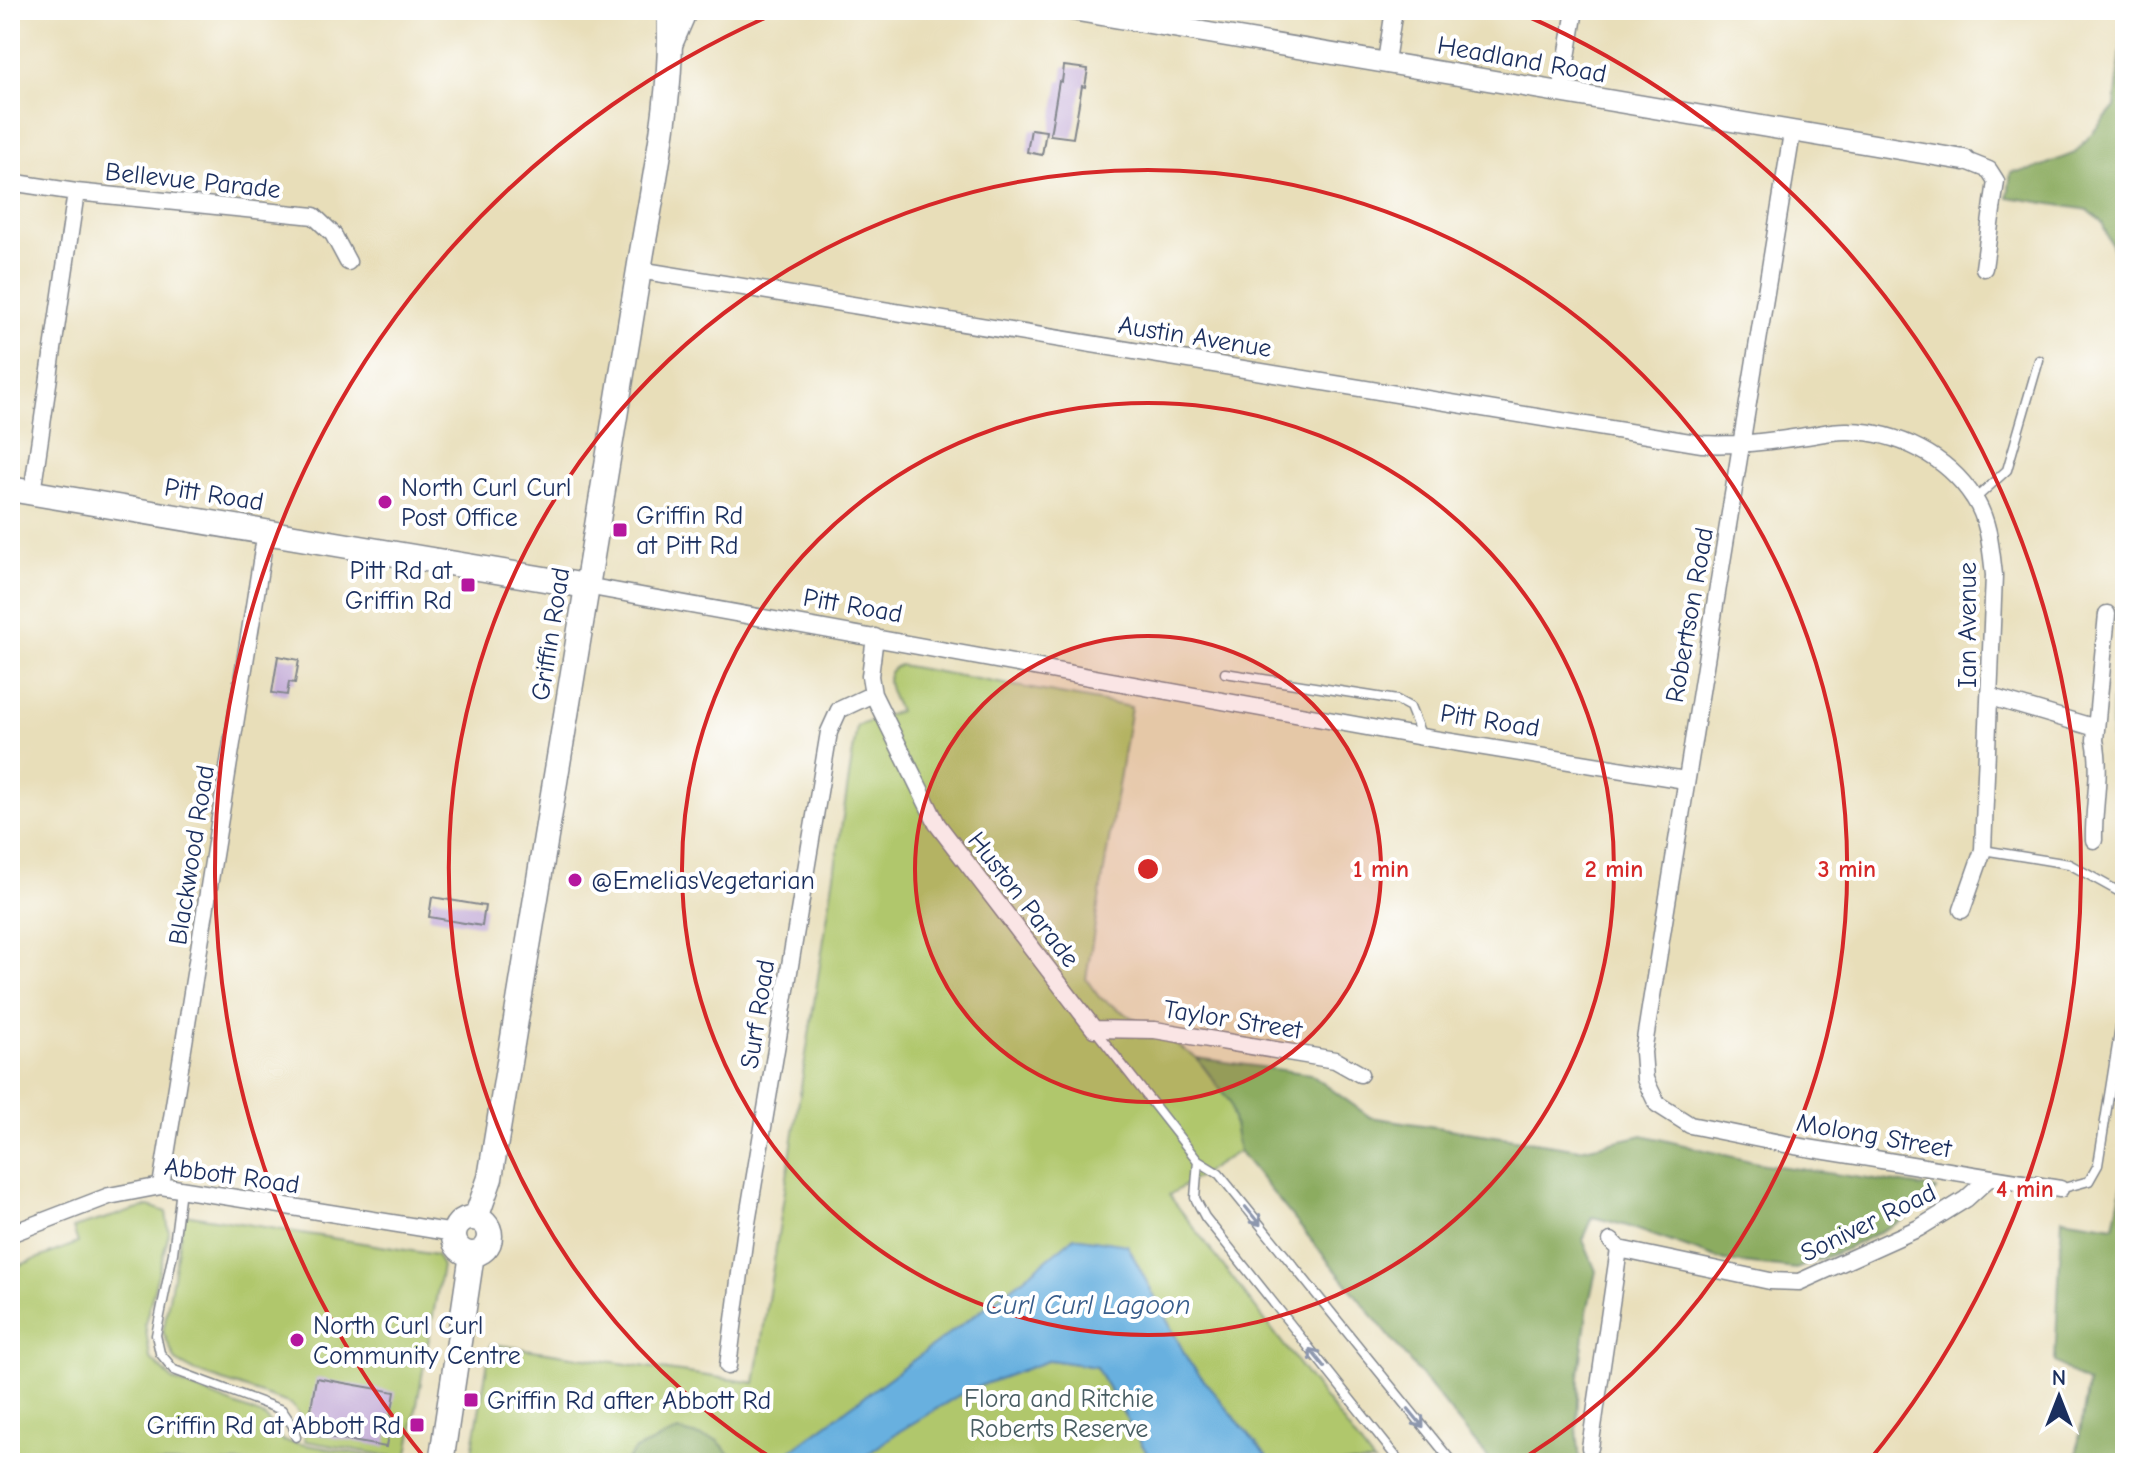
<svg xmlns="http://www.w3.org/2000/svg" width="2135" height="1473" viewBox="0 0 2135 1473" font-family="'Comic Neue',sans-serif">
  <rect width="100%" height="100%" fill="#fff"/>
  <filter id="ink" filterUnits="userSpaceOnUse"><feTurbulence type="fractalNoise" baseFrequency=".0125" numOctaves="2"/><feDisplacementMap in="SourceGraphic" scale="16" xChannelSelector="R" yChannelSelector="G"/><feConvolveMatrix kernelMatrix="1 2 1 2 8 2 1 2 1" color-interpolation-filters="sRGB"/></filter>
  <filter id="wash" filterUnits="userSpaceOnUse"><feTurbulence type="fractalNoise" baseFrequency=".006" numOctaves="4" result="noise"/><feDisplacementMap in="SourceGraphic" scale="32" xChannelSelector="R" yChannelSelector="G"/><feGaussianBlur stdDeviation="1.8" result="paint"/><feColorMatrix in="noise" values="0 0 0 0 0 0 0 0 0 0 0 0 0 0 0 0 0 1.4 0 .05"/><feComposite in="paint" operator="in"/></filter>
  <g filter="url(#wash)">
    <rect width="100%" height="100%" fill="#e8deb9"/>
    <path fill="#b0c76c" stroke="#667b65" stroke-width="2" d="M 900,665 L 1131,707 L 1086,979 L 1099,997 L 1197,1058 L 1230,1102 L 1239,1151 L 1169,1195 L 1374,1463 L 1272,1463 L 1189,1362 L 1128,1246 L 1074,1237 L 1018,1283 L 774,1463 L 470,1463 L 491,1344 L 755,1383 L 857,726 L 899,711 C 892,695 878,673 900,665 Z
      M 149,1206 L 166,1212 L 169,1233 L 145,1323 L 150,1358 L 174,1381 L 265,1417 L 283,1441 L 411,1463 L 10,1463 L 10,1269 L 78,1243 L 73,1228 Z
      M 184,1214 L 436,1255 L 442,1266 L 407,1459 L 305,1441 L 302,1418 L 291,1404 L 194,1371 L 176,1361 L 163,1332 Z
      M 1050,1360 L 1096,1367 L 1153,1463 L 856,1463 L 895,1434 L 966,1391 Z"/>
    <path fill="#8cac60" stroke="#546e5f" stroke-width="2" d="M 2125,10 L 2125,280 L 2102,222 L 2088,210 L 2008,197 L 2011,172 L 2032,170 L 2075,153 L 2115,107 Z
      M 2112,698 L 2125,701 L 2125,760 L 2111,757 Z
      M 1197,1058 L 1310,1074 L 1370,1117 L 1580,1149 L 1643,1135 L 1758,1163 L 1937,1189 L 1913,1215 L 1844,1250 L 1796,1269 L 1725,1261 L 1627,1226 L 1593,1217 L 1583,1240 L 1596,1271 L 1587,1312 L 1579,1375 L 1577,1428 L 1580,1463 L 1492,1463 L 1239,1151 L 1230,1102 Z
      M 2125,1170 L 2125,1463 L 2075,1463 L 2088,1384 L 2055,1362 L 2062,1218 L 2114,1226 Z
      M 678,1431 L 718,1441 L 731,1455 L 725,1463 L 624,1463 L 635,1450 Z"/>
    <path fill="#67b0df" stroke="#41709e" stroke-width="2" d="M 1074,1237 L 1127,1245 L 1189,1362 L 1272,1463 L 1153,1463 L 1096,1367 L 1050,1360 L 966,1391 L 895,1434 L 856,1463 L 774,1463 L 1018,1283 Z"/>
    <g id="blocks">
      <path fill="#c2aad6" d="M 1064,66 L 1088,69 L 1085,87 L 1082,86 L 1073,138 L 1050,135 L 1059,81 L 1062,82 Z
        M 1031,129 L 1046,131 L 1042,155 L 1027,152 Z
        M 278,656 L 299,660 L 295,683 L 289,682 L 287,695 L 272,693 Z
        M 432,897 L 485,906 L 482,926 L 429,917 Z
        M 316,1378 L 395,1392 L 386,1447 L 307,1433 Z"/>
    </g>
  </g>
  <g filter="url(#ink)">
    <use href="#blocks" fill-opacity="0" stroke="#82868c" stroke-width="2"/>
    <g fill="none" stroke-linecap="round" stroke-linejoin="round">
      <defs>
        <path id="service" d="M 1975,499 L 2007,470 L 2039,360
          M 1225,673 L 1397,700 L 1410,707 L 1422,737
          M 1983,850 L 2069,864 L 2125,895
          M 1095,1030 L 1198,1161 L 1219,1174 L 1453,1463
          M 1198,1161 L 1195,1198 L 1205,1217 L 1401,1463
          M 181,1189 L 173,1253 L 156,1335 L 160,1353 L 174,1370 L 282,1410 L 293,1426 L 296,1437
          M 2060,1189 L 2089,1181 L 2098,1165 L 2125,995"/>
        <path id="minor" d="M 1386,61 L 1394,10
          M 1561,93 L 1575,10
          M 1792,133 C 1744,440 1690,745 1643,1052 L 1645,1079 L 1657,1104 L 1690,1125 L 1795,1146 L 2060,1189
          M 1964,160 L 1989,170 L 1996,181 L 1984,268
          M 10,182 L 76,192 L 314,216 L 333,234 L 348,262
          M 639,270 L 1702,444 C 1738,446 1771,441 1806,436 C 1820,434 1835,430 1849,431 C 1898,432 1947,456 1974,498 C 1989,520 1991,549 1994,575 L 1983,850 L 1962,910
          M 32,493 L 76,192
          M 586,586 L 1422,737 L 1685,780
          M 875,637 L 870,676 L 873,694 L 937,824 L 1094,1029 L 1155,1030 L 1335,1060 L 1360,1074
          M 1991,697 L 2096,728
          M 2094,840 C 2093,806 2102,774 2095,740 L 2107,614
          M 161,1186 L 266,531
          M 10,1234 L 109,1196 L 161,1186 L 454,1233
          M 1611,1241 L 1619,1249 L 1770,1281 L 1799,1282 L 1919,1228 L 1966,1199 L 1988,1179
          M 728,1366 L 745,1235 L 829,732 L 839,710 L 873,694
          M 1590,1448 L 1619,1249"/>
        <path id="tertiary" d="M 1072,10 L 1964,160
          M 671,47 L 687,10"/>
        <path id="secondary" d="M 10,489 L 586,586
          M454 1236a18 18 0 1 1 36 0a18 18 0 1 1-36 0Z
          M 476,1218 L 490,1178 L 639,270 C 652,188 675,92 669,10
          M 441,1463 L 472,1254"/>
      </defs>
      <use href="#service" stroke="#82868c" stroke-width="11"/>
      <use href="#minor" stroke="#82868c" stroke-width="19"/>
      <use href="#tertiary" stroke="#82868c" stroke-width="23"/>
      <use href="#secondary" stroke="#82868c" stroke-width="27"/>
      <use href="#service" stroke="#fff" stroke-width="8"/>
      <use href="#minor" stroke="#fff" stroke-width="16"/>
      <use href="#tertiary" stroke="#fff" stroke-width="20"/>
      <use href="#secondary" stroke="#fff" stroke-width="24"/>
    </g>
    <defs><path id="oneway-shaft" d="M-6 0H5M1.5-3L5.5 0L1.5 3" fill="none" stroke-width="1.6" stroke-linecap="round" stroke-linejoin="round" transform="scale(2)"/></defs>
    <g stroke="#8d97ae">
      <use href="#oneway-shaft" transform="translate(1253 1216) rotate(51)"/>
      <use href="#oneway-shaft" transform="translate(1317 1358) rotate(-129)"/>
      <use href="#oneway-shaft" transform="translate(1416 1418) rotate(51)"/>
    </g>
  </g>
  <circle cx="1148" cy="869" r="233" fill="#d62828" fill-opacity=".12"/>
  <g fill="none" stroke="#d62828" stroke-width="4">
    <circle cx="1148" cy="869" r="233"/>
    <circle cx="1148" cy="869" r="466"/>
    <path d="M778 1462A699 699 0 1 1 1518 1462"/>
    <path d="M428 1462A933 933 0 0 1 783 10M1513 10A933 933 0 0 1 1868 1462"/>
  </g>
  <g fill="#b5179e" stroke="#fff" stroke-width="3">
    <circle cx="385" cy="502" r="8"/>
    <rect x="612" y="522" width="16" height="16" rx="4"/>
    <rect x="460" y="577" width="16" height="16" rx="4"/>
    <circle cx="575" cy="880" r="8"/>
    <circle cx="297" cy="1340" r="8"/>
    <rect x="463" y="1392" width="16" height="16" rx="4"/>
    <rect x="409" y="1417" width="16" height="16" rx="4"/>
  </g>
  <g text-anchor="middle" stroke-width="8" stroke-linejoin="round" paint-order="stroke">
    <g font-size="26" fill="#1b2f5e" stroke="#fff">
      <text transform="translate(1522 59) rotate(10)" y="9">Headland Road</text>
      <text transform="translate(193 180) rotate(6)" y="9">Bellevue Parade</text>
      <text transform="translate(1195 336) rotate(9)" y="9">Austin Avenue</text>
      <text transform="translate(214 494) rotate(9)" y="9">Pitt Road</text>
      <text transform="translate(853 605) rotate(10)" y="9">Pitt Road</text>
      <text transform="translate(1689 615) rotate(-80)" y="9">Robertson Road</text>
      <text transform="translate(1967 625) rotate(-90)" y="9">Ian Avenue</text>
      <text transform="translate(550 634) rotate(-81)" y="9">Griffin Road</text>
      <text transform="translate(1490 720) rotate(9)" y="9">Pitt Road</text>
      <text transform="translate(191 855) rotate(-81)" y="9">Blackwood Road</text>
      <text transform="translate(1024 899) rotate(52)" y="9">Huston Parade</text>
      <text transform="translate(757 1014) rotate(-81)" y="9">Surf Road</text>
      <text transform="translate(1233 1019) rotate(9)" y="9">Taylor Street</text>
      <text transform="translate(1874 1135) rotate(10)" y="9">Molong Street</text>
      <text transform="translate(232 1175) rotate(8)" y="9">Abbott Road</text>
      <text transform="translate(1868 1222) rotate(-26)" y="9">Soniver Road</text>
    </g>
    <g font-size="26" fill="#1b2f5e" stroke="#fff" text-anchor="start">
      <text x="401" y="496">North Curl Curl<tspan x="401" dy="30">Post Office</tspan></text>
      <text x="636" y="524">Griffin Rd<tspan x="636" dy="30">at Pitt Rd</tspan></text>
      <text x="452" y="579" text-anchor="end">Pitt Rd at<tspan x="452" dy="30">Griffin Rd</tspan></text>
      <text x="591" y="889">@EmeliasVegetarian</text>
      <text x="313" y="1334">North Curl Curl<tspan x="313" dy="30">Community Centre</tspan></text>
      <text x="487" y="1409">Griffin Rd after Abbott Rd</text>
      <text x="401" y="1434" text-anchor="end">Griffin Rd at Abbott Rd</text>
    </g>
    <g font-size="26" fill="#485d62" stroke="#fff">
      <text x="1059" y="1407">Flora and Ritchie<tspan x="1059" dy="30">Roberts Reserve</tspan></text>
    </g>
    <g font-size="28" font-style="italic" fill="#365c8b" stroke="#fff">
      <text x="1088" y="1314">Curl Curl Lagoon</text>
    </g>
  </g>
  <circle cx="1148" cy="869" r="12" fill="#d62828" stroke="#fff" stroke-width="4"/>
  <g font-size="24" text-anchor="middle" font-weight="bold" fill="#d62828" stroke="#fff" stroke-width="8" stroke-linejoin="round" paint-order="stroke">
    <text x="1381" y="877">1 min</text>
    <text x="1614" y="877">2 min</text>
    <text x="1847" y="877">3 min</text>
    <text x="2025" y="1197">4 min</text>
  </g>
  <rect width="2135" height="1473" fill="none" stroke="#fff" stroke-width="40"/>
  <g transform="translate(2059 1397)" stroke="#ffffff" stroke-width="6" paint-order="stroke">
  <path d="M0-6L14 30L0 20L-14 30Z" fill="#1b2f5e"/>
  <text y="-12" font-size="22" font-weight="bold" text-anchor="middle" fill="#1b2f5e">N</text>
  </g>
</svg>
